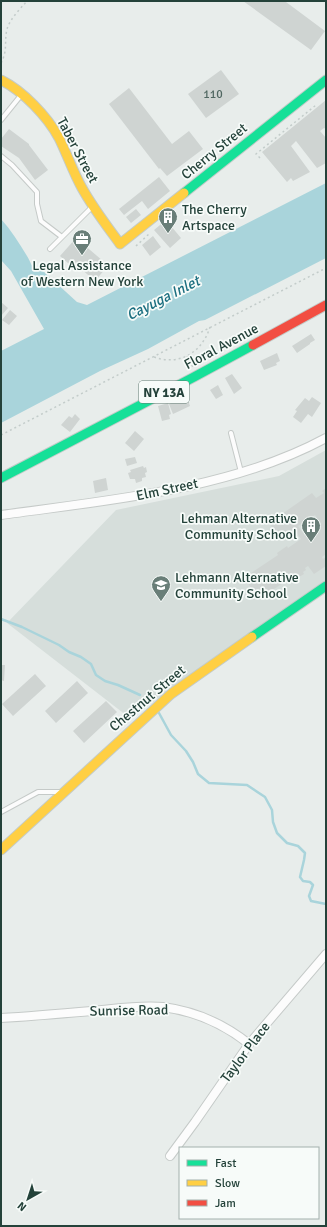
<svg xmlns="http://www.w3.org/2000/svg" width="327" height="1227" viewBox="0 0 327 1227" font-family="Signika,sans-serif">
  <rect width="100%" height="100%" fill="#e8edeb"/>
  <path fill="#d6dedb" d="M 326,450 L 326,582 L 166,692 L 131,719 L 7,623 L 116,510 L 279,476 Z"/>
  <path fill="#a9d4db" d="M 326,183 L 326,258 L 205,320 L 199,321 L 148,349 L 100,371 L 1,423 L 1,351 L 44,329 L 11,271 L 1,260 L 1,219 C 11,230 19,243 27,256 C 30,261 31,265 35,270 L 43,271 L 77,302 L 87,305 Z"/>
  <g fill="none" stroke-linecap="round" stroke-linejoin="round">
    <path stroke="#a9d4db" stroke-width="2.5" d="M 1,619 L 22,627 L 59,645 L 69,652 L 81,657 L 91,664 L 96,675 L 105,681 L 118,685 L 140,695
      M 159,713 L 171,735 L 186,751 L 193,762 L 198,774 L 209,783 L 247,785 L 265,797 L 272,810 L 273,822 L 277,833 L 287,843 L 298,846 L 305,853 L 304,860 L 300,877 L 303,881 L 310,882 L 313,885 L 309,896 L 311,901 L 326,904"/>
  </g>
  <path fill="#cfd4d2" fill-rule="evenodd" d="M 243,1 L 286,1 L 286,2 L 325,31 L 311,50 Z
    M 221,70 L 239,94 L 206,118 L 188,94 Z
    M 129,88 L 172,144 L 189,131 L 203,149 L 167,176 L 160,168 L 159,169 L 109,104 Z
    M 326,100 L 326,129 L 324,128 L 320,131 L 326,138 L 326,163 L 317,168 L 296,141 L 291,146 L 310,172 L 293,181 L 291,178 L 287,182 L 262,152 Z
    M 9,129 L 29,144 L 29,145 L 48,170 L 35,180 L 19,158 L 1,146 L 1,139 Z
    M 159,177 L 170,191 L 148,209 L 142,201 L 124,215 L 119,209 Z
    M 136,209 L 141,215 L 131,223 L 126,217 Z
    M 166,220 L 181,238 L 170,248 L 154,230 Z
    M 153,236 L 161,247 L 150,256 L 142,245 Z
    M 76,238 L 103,261 L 101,264 L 106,268 L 95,281 L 72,261 L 69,264 L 60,256 Z
    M 1,302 L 8,308 L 1,316 Z
    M 10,310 L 17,316 L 9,325 L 2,320 Z
    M 311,334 L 315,340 L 310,343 L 310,344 L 297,353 L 292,346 Z
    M 277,353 L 280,361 L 276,363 L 277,365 L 264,370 L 260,361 Z
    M 232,374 L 242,388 L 234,394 L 225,378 Z
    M 218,385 L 223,395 L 216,399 L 210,390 Z
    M 182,397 L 184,401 L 188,400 L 190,406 L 173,414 L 169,404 L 175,401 L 175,399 Z
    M 312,397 L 321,403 L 312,417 L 308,414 L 301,423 L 293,417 L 297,411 L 295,410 L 305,398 L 309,401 Z
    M 168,403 L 171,414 L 169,415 L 170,419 L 162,421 L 158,406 Z
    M 75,414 L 80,419 L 70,432 L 61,425 L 69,416 L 72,418 Z
    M 135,431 L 144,439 L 134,451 L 125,443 Z
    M 135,457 L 137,463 L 127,466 L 125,459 Z
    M 143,466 L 144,468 L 146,467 L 147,472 L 145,473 L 146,477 L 142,478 L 142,481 L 136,483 L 135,479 L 130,479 L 128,473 L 131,472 L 130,470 Z
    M 106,478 L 108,490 L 95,493 L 93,481 Z
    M 326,488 L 326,554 L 322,557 L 323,559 L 326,557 L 326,566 L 314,574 L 308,566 L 305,568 L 306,570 L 303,572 L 304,574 L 299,577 L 298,575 L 293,579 L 292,577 L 259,599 L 247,582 L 251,580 L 248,575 L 278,555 L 277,553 L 287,546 L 288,548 L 301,539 L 294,529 L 280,539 L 269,523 L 312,493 L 316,498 L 324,493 L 322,491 ZM 315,515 L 321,524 L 305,536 L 298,526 Z
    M 1,665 L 5,665 L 4,681 L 1,680 Z
    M 35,674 L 46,686 L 13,716 L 2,704 Z
    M 77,681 L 88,693 L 56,723 L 45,711 Z
    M 106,701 L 117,712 L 84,743 L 73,731 Z"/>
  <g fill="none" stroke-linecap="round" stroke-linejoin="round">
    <defs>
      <path id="lane" d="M 1,120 L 22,94
        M 1,156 L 12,165 L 37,192 L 37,204 L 41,221 L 62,237
        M 50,249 L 93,206
        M 231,433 L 241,472
        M 1,812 L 38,792 L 60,792"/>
      <path id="street" d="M 1,515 C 108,500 230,490 326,438
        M 1,1018 C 35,1016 68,1013 102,1010 C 121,1008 143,1005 163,1007 C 194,1011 224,1024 249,1044
        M 170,1156 L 195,1122 L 249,1044 L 326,954"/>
      <path id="fast" d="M 184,193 L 326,80
        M 1,478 L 194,377 L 253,345
        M 252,637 L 326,586"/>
      <path id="slow" d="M 1,80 C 23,91 47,116 59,138 C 67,154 73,172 82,188 C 93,208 107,226 120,244 L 184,193
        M 1,850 L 171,694 L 252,637"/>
      <path id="jam" d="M 253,345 L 326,305"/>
    </defs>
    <use href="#lane" stroke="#c5cac8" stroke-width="6"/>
    <use href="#street" stroke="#c5cac8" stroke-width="10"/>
    <use href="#fast" stroke="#c3cbc8" stroke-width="11"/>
    <use href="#slow" stroke="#c3cbc8" stroke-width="11"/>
    <use href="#jam" stroke="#c3cbc8" stroke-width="11"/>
    <path stroke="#c3ccca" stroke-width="1.5" stroke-dasharray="2 3" stroke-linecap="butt" d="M 1,63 C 8,50 4,42 7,29 C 10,19 20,9 27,1
      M 260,158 L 256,154 L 316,105
      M 136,246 L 150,233
      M 187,356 L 193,367
      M 154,357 C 179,366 202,353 210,327
      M 1,435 L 326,268"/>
    <use href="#lane" stroke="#fcfcfc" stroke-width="4"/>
    <use href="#street" stroke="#fcfcfc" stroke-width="8"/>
    <use href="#fast" stroke="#16e098" stroke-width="9"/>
    <use href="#slow" stroke="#ffcf43" stroke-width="9"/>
    <use href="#jam" stroke="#f24e42" stroke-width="9"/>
  </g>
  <defs>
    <symbol id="building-pin" viewBox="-11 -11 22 30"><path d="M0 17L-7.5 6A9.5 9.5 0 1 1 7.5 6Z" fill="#697e78" stroke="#f7fbf9"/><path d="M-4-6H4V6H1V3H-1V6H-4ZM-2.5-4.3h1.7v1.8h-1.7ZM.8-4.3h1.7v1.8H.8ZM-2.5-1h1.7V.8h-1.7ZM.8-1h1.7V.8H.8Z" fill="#fff"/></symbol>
    <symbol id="office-pin" viewBox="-11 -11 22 30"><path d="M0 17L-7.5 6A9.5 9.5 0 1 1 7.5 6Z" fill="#697e78" stroke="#f7fbf9"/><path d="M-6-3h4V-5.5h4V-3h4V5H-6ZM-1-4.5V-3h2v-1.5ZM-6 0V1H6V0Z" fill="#fff"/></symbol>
    <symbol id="school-pin" viewBox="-11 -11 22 30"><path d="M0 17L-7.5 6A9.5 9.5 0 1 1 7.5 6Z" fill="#697e78" stroke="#f7fbf9"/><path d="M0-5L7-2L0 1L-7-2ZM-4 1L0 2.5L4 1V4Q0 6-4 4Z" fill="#fff"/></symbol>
  </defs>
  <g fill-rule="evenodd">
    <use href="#building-pin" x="157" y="206" width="22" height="30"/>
    <use href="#office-pin" x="71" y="228" width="22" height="30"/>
    <use href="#building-pin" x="300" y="515" width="22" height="30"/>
    <use href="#school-pin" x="150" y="574" width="22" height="30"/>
  </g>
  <g text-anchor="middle" stroke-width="3.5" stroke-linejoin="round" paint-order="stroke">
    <g font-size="12" fill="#506761">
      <text x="213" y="98">110</text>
    </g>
    <rect fill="#f7fbf9" stroke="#637a73" stroke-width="1" x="139" y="381" width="50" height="22" rx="3"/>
    <g font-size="13" font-weight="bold" fill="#24423a">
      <text x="164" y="397">NY 13A</text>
    </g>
    <g font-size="14" fill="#24423a" stroke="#f7fbf9">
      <text transform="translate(78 150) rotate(62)" y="5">Taber Street</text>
      <text transform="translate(214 151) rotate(-39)" y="5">Cherry Street</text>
      <text transform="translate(221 346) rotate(-28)" y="5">Floral Avenue</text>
      <text transform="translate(167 489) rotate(-12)" y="5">Elm Street</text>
      <text transform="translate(147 698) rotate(-40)" y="5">Chestnut Street</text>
      <text transform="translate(129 1010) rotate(-1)" y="5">Sunrise Road</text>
      <text transform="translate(245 1052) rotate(-53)" y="5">Taylor Place</text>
    </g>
    <g font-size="14" fill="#24423a" stroke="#f7fbf9" text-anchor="start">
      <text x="182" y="214">The Cherry<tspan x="182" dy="16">Artspace</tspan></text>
      <text x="82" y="270" text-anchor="middle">Legal Assistance<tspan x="82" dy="16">of Western New York</tspan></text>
      <text x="297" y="523" text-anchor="end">Lehman Alternative<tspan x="297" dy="16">Community School</tspan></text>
      <text x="175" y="582">Lehmann Alternative<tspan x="175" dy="16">Community School</tspan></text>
    </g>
    <g font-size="15" font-style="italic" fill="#1c6f80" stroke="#f7fbf9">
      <text transform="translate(163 298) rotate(-27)" y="5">Cayuga Inlet</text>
    </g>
  </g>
  <rect width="327" height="1227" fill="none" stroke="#24423a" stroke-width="4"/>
  <rect x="179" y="1147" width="140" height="72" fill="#f7fbf9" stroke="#a3b1ad"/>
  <rect x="187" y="1160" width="20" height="6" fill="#16e098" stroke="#a3b1ad"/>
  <text x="215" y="1167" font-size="12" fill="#24423a">Fast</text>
  <rect x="187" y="1180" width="20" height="6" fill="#ffcf43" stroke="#a3b1ad"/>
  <text x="215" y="1187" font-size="12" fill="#24423a">Slow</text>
  <rect x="187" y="1200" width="20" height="6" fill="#f24e42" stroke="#a3b1ad"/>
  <text x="215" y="1207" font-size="12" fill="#24423a">Jam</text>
  <g transform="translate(28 1199) rotate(219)" stroke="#f7fbf9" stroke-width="3" paint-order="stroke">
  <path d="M0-3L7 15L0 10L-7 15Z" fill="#24423a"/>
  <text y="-6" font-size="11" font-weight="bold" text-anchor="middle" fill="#24423a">N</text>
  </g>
</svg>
